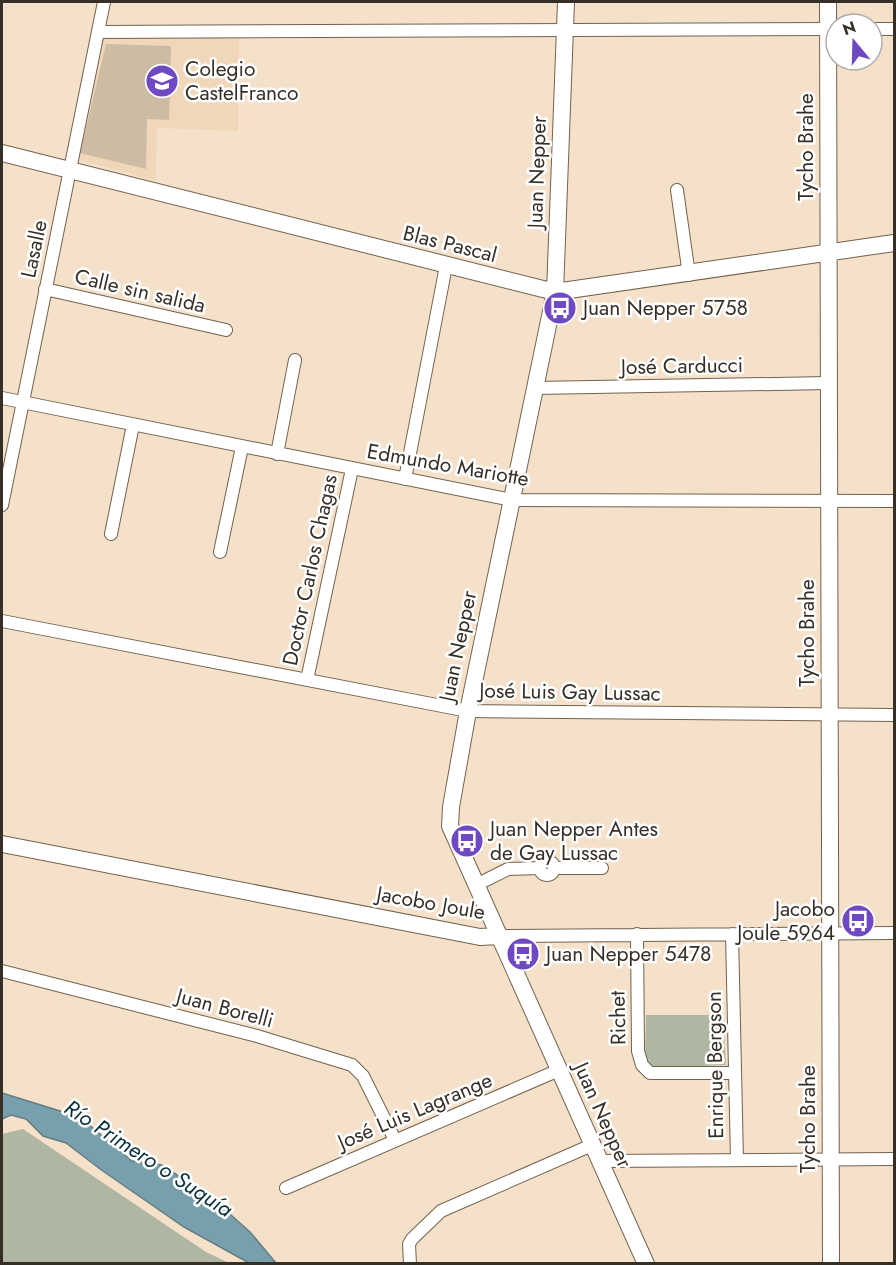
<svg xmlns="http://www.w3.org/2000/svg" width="896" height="1265" viewBox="0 0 896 1265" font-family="Jost,sans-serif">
  <rect width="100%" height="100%" fill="#f5e1ca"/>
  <path fill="#f0d7ba" d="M 239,32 L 238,131 L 157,128 L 156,181 L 72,158 L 95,33 Z"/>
  <path fill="#afb6a2" d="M 646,1015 L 723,1015 L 726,1065 L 653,1068 L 645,1057 Z
    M 23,1129 L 206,1252 L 229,1263 L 2,1263 L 2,1134 Z"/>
  <path fill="#78a0ac" stroke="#647e84" stroke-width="1.5" d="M 2,1093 L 73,1115 L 87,1123 L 132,1161 L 162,1165 L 212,1198 L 250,1232 L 276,1263 L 249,1263 L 184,1227 L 100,1169 L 66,1143 L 43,1136 L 26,1119 L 11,1115 L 2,1119 Z"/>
  <path fill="#cebba4" d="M 106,44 L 171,46 L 169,120 L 147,119 L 146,169 L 80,153 Z"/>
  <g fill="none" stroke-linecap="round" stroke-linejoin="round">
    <defs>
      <path id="minor" d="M 872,29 L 894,29
        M 98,32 L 835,29
        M 677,190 L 689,275
        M 45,289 L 226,330
        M 535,388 L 829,383
        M 2,398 L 512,500 L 894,501
        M 277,454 L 295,360
        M 405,479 L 446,266
        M 2,505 L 104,2
        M 111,534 L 133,425
        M 220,552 L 242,447
        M 2,621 L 468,711 L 894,715
        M 307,680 L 352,469
        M540 868a7 7 0 1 1 14 0a7 7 0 1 1-14 0Z
        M 555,868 L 602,868
        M 476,885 L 508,869 L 540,868
        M 637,934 L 638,1051 L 642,1065 L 650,1073 L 734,1073
        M 732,934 L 737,1160
        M 499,936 L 894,933
        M 2,971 L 257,1036 L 352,1065 L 363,1076 L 395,1140
        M 599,1161 L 894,1159
        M 286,1188 L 559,1070
        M 410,1264 L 409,1244 L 412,1239 L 441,1211 L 592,1145"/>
      <path id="secondary" d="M 566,2 L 555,292 L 468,711 L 451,807 L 450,826 L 646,1264
        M 828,2 L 831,1264
        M 2,153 L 555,292 L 894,243
        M 2,844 L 480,937 L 499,936"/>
    </defs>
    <use href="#minor" stroke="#72624d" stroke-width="14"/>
    <use href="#secondary" stroke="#72624d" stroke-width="18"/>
    <use href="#minor" stroke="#fff" stroke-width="12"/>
    <use href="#secondary" stroke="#fff" stroke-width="16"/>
  </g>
  <defs>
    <symbol id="school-disc" viewBox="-11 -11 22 22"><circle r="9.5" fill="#6e49c2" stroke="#fff"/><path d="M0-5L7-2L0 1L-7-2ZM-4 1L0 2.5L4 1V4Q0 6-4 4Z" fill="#fff"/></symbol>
    <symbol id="bus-disc" viewBox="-11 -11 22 22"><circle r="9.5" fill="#6e49c2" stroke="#fff"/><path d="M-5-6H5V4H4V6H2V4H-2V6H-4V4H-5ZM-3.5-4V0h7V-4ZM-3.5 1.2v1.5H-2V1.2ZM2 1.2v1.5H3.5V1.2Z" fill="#fff"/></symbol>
  </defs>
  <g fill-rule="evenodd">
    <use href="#school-disc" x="143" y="62" width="38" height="38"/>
    <use href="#bus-disc" x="541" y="289" width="38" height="38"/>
    <use href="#bus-disc" x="448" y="822" width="38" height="38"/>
    <use href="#bus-disc" x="839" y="902" width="38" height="38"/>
    <use href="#bus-disc" x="504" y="935" width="38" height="38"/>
  </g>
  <g text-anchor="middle" stroke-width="5" stroke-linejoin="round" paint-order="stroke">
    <g font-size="21" fill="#362f26" stroke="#fff" text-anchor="start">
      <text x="185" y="76">Colegio<tspan x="185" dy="24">CastelFranco</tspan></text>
      <text x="583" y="315">Juan Nepper 5758</text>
      <text x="490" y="836">Juan Nepper Antes<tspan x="490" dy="24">de Gay Lussac</tspan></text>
      <text x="835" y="916" text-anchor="end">Jacobo<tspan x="835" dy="24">Joule 5964</tspan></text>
      <text x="546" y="961">Juan Nepper 5478</text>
    </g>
    <g font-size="21" fill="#362f26" stroke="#fff">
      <text transform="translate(806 147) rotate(-90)" y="7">Tycho Brahe</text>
      <text transform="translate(537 172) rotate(-88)" y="7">Juan Nepper</text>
      <text transform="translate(450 244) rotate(14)" y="7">Blas Pascal</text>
      <text transform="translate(34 249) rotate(-78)" y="7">Lasalle</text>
      <text transform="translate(140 291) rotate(13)" y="7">Calle sin salida</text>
      <text transform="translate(682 366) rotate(-1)" y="7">José Carducci</text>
      <text transform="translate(448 465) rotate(10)" y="7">Edmundo Mariotte</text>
      <text transform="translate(310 570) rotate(-78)" y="7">Doctor Carlos Chagas</text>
      <text transform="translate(807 633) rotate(-90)" y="7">Tycho Brahe</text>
      <text transform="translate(458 646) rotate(-78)" y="7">Juan Nepper</text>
      <text transform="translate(570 692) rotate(1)" y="7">José Luis Gay Lussac</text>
      <text transform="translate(431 903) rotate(10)" y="7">Jacobo Joule</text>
      <text transform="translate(225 1008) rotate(15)" y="7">Juan Borelli</text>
      <text transform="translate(618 1018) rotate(-91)" y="7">Richet</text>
      <text transform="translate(715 1065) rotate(-91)" y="7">Enrique Bergson</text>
      <text transform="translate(415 1111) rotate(-23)" y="7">José Luis Lagrange</text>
      <text transform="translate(603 1115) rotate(66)" y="7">Juan Nepper</text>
      <text transform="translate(808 1119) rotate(-90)" y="7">Tycho Brahe</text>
    </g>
    <g font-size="22" font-style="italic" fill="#09313b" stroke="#fff">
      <text transform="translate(149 1158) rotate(33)" y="8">Río Primero o Suquía</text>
    </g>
  </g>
  <rect width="896" height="1265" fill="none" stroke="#362f26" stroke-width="6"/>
  <g transform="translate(854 42) rotate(341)"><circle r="28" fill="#ffffff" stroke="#afaca8" stroke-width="1.5"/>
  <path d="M0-4.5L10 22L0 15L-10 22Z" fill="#6e49c2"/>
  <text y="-9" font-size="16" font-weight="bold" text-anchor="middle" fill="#362f26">N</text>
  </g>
</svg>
